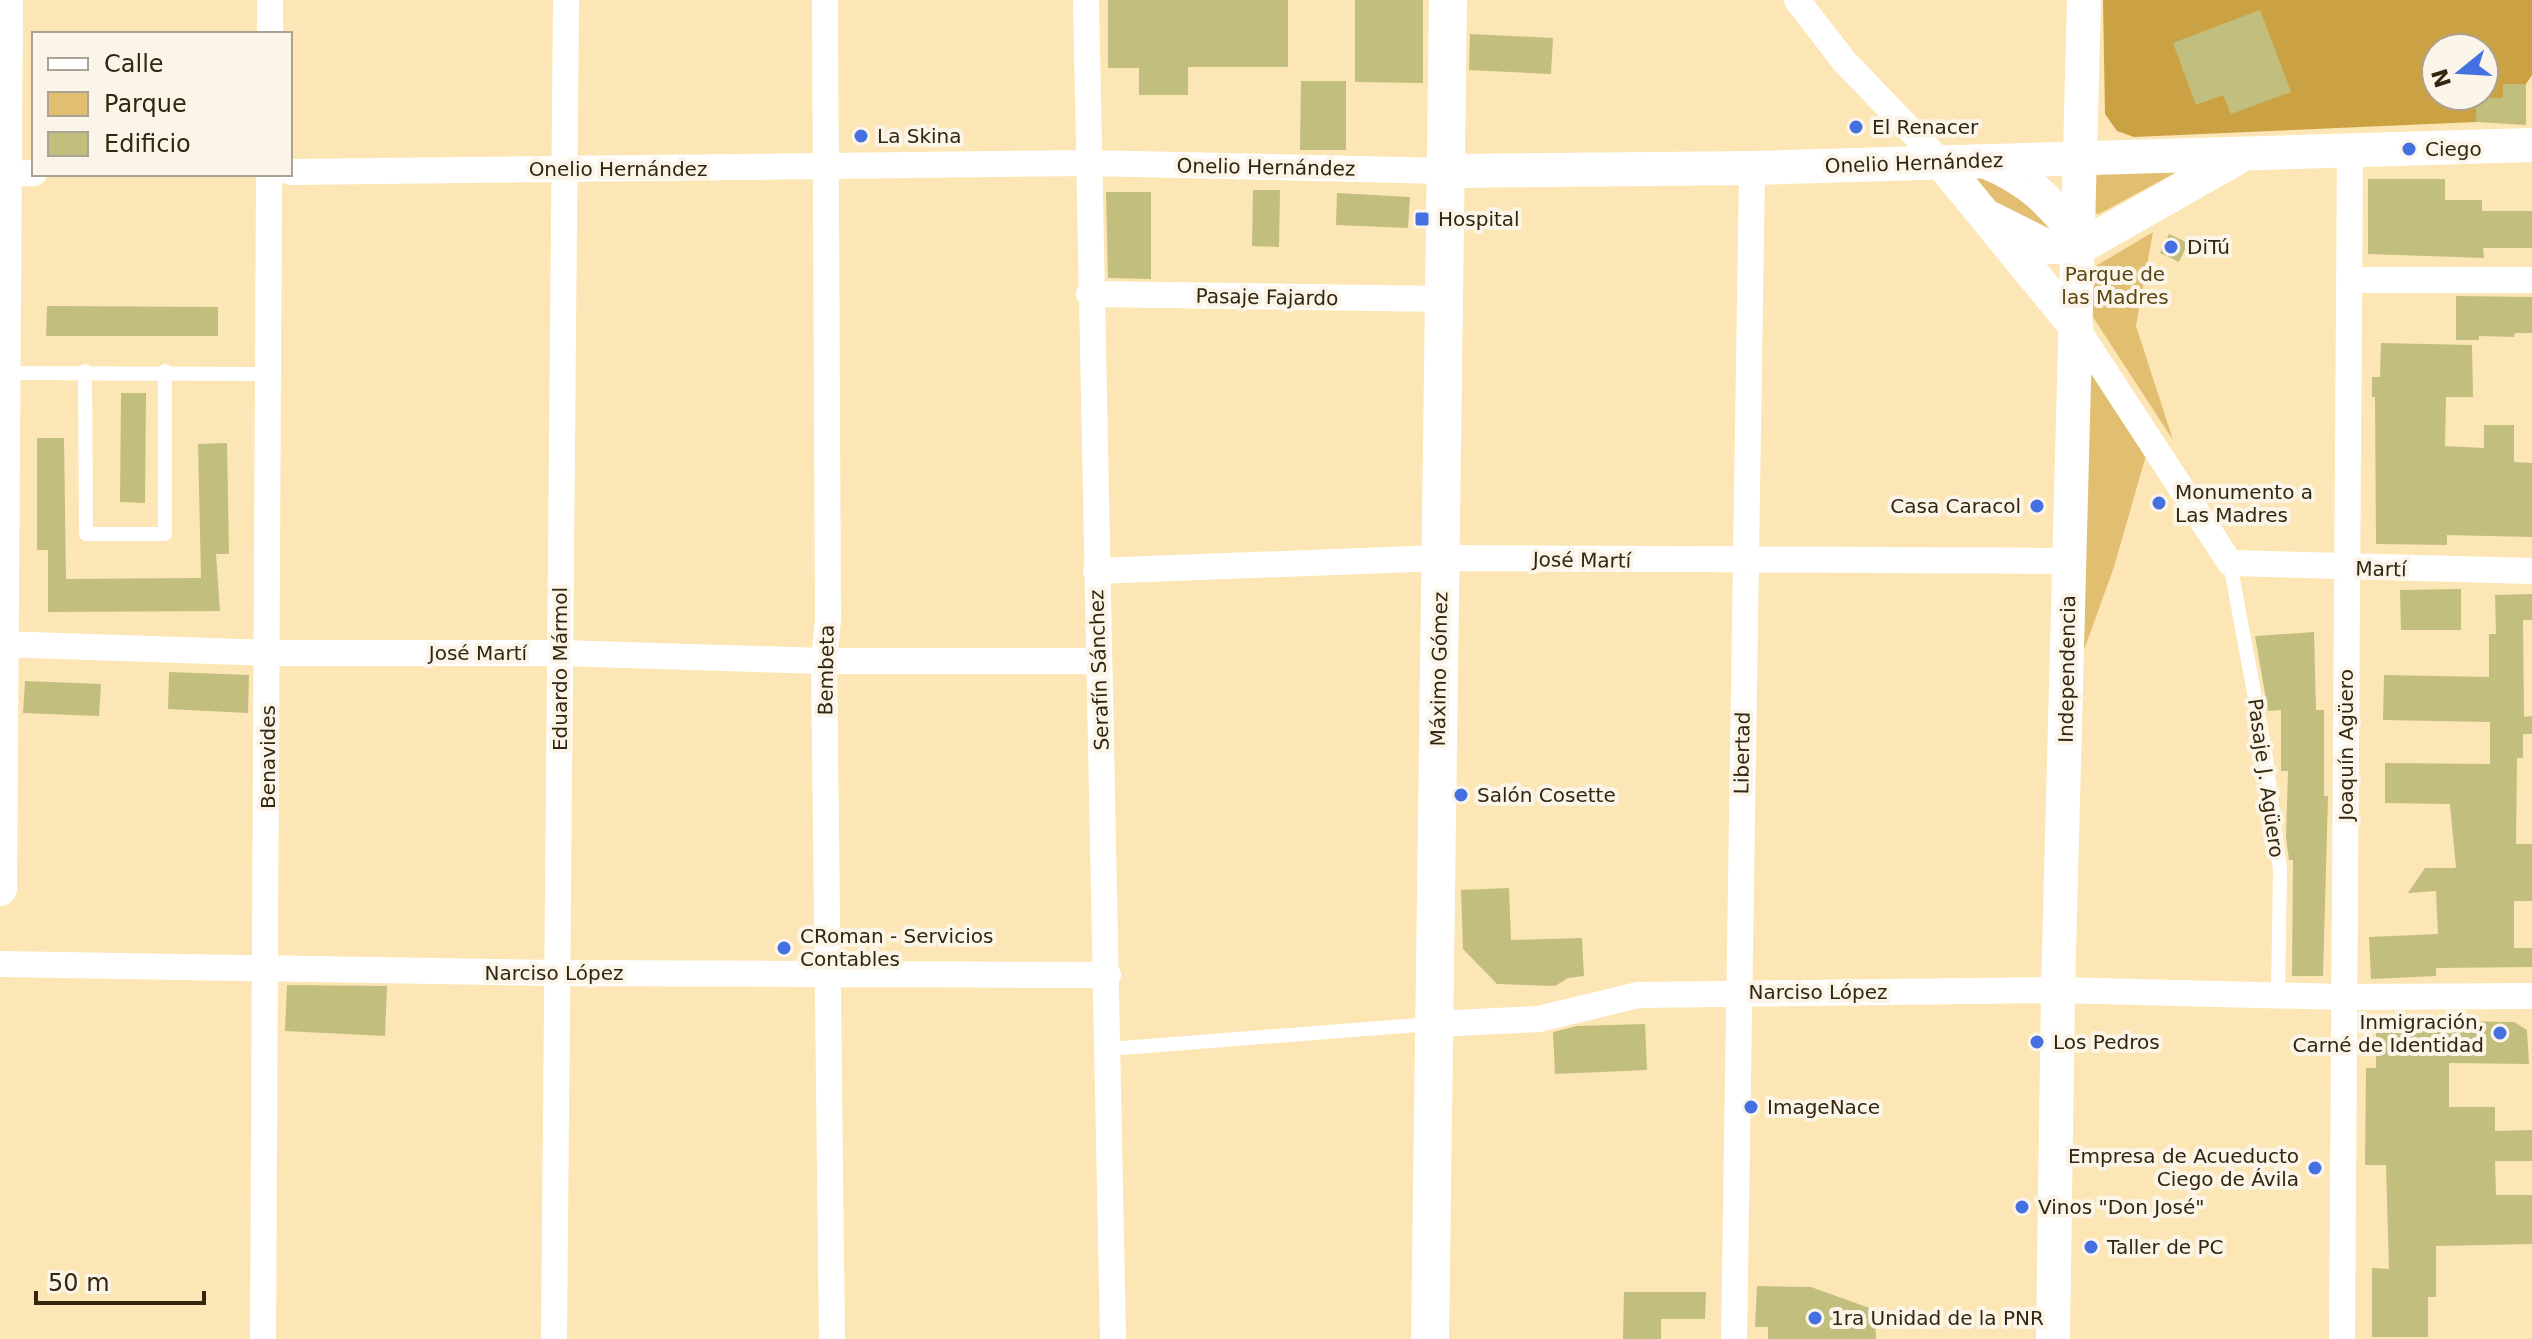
<svg xmlns="http://www.w3.org/2000/svg" width="2532" height="1339" viewBox="0 0 2532 1339" font-family="'DejaVu Sans',sans-serif">
  <rect width="100%" height="100%" fill="#fde6b5"/>
  <path fill="#e2be71" d="M 2184,168 L 2099,214 L 2093,213 L 2091,169 Z
    M 1962,176 L 1996,178 L 2053,220 L 2049,230 L 1994,210 Z
    M 2153,232 L 2136,326 L 2173,440 L 2087,308 L 2089,270 Z
    M 2087,368 L 2147,452 L 2114,567 L 2084,650 Z"/>
  <path fill="#cba243" fill-rule="evenodd" d="M 2103,0 L 2532,0 L 2532,75 L 2526,84 L 2504,84 L 2503,98 L 2477,98 L 2476,122 L 2134,137 L 2117,131 L 2105,114 ZM 2436,48 L 2484,48 L 2484,96 L 2436,96 Z"/>
  <path fill="#c2be7e" d="M 1108,0 L 1288,0 L 1288,67 L 1188,67 L 1188,95 L 1139,95 L 1139,68 L 1108,68 Z
    M 1355,0 L 1423,0 L 1423,83 L 1355,82 Z
    M 2260,10 L 2291,92 L 2231,114 L 2223,95 L 2196,105 L 2173,43 Z
    M 1470,34 L 1553,38 L 1551,74 L 1469,70 Z
    M 1301,81 L 1346,81 L 1346,150 L 1300,150 Z
    M 2503,84 L 2526,84 L 2526,125 L 2476,122 L 2476,98 L 2503,98 Z
    M 2368,179 L 2445,179 L 2445,200 L 2482,200 L 2482,211 L 2532,211 L 2532,248 L 2483,248 L 2484,258 L 2368,254 Z
    M 1253,190 L 1280,190 L 1279,247 L 1252,246 Z
    M 1106,192 L 1151,192 L 1151,279 L 1108,278 Z
    M 1337,193 L 1410,197 L 1408,228 L 1336,225 Z
    M 2169,234 L 2188,243 L 2179,262 L 2160,253 Z
    M 2456,296 L 2532,297 L 2532,333 L 2515,333 L 2514,337 L 2479,336 L 2479,340 L 2456,340 Z
    M 47,306 L 218,307 L 218,336 L 46,336 Z
    M 2381,343 L 2472,345 L 2473,397 L 2446,397 L 2445,446 L 2484,448 L 2484,425 L 2514,425 L 2514,462 L 2532,463 L 2532,537 L 2447,535 L 2447,545 L 2376,544 L 2375,397 L 2372,397 L 2372,377 L 2380,377 Z
    M 121,393 L 146,393 L 145,503 L 120,502 Z
    M 37,438 L 64,438 L 66,579 L 201,578 L 198,444 L 227,443 L 229,554 L 216,554 L 220,611 L 48,612 L 48,550 L 37,550 Z
    M 2461,589 L 2461,630 L 2401,630 L 2400,590 Z
    M 2532,594 L 2532,620 L 2523,620 L 2524,717 L 2532,716 L 2532,734 L 2523,734 L 2523,758 L 2517,758 L 2516,844 L 2532,844 L 2532,901 L 2514,901 L 2514,948 L 2532,948 L 2532,967 L 2436,968 L 2436,976 L 2371,979 L 2369,937 L 2438,934 L 2436,891 L 2408,893 L 2425,868 L 2456,868 L 2450,804 L 2385,803 L 2385,763 L 2490,764 L 2490,722 L 2383,720 L 2384,675 L 2489,677 L 2489,634 L 2496,634 L 2495,595 Z
    M 2314,632 L 2316,710 L 2324,710 L 2324,796 L 2328,796 L 2323,976 L 2292,976 L 2293,860 L 2289,860 L 2286,837 L 2288,771 L 2281,771 L 2281,710 L 2268,711 L 2255,636 Z
    M 169,672 L 249,675 L 248,713 L 168,709 Z
    M 25,681 L 101,684 L 99,716 L 23,713 Z
    M 1509,888 L 1511,940 L 1582,938 L 1584,976 L 1568,978 L 1555,986 L 1497,984 L 1463,949 L 1461,890 Z
    M 287,985 L 387,986 L 385,1036 L 285,1031 Z
    M 2376,1020 L 2514,1022 L 2527,1030 L 2529,1064 L 2449,1063 L 2449,1107 L 2495,1107 L 2495,1131 L 2532,1130 L 2532,1161 L 2495,1161 L 2496,1195 L 2532,1195 L 2532,1244 L 2436,1246 L 2436,1297 L 2428,1297 L 2428,1337 L 2372,1337 L 2372,1268 L 2389,1269 L 2386,1165 L 2365,1165 L 2366,1068 L 2376,1068 Z
    M 1645,1024 L 1647,1070 L 1555,1074 L 1553,1032 L 1577,1026 Z
    M 1757,1286 L 1811,1287 L 1875,1310 L 1876,1339 L 1768,1339 L 1768,1327 L 1755,1327 Z
    M 1624,1292 L 1706,1292 L 1705,1319 L 1661,1319 L 1661,1339 L 1623,1339 Z"/>
  <g fill="none" stroke-linecap="round" stroke-linejoin="round">
    <path stroke="#fff" stroke-width="14" d="M 85,371 L 86,534 L 165,534 L 165,371
      M 4,373 L 269,374
      M 2230,563 L 2265,752 L 2280,869 L 2278,995
      M 1109,1049 L 1431,1024"/>
    <path stroke="#fff" stroke-width="26" d="M 825,0 L 828,620 L 824,661 L 832,1339
      M 1086,0 L 1113,1339
      M 1797,0 L 1844,61 L 1941,162
      M 270,34 L 270,0
      M 290,172 L 1088,163 L 1446,171
      M 5,174 L 34,173
      M 2350,280 L 2532,280
      M 1089,294 L 1444,299
      M 2076,327 L 2230,563 L 2532,571
      M 1096,571 L 1440,558 L 2069,561
      M 0,644 L 268,653 L 560,653 L 824,661 L 1099,661
      M 0,964 L 557,973 L 1108,975
      M 1434,1024 L 1539,1019 L 1638,995 L 2058,990 L 2344,997 L 2532,996
      M 263,1339 L 269,174
      M 554,1339 L 566,0
      M 1734,1339 L 1752,168
      M 2342,1339 L 2350,151"/>
    <path stroke="#fff" stroke-width="34" d="M 1941,162 L 2076,327
      M 1986,162 C 2031,180 2050,202 2080,238
      M 1446,171 L 1752,168 L 2532,145
      M 1990,218 L 2048,247 L 2080,247 L 2237,158
      M 0,889 L 6,0
      M 2053,1339 L 2058,990 L 2084,0"/>
    <path stroke="#fff" stroke-width="38" d="M 1430,1339 L 1448,0"/>
  </g>
  <g fill="#4470e2" stroke="#fbf5e9" stroke-width="3">
    <circle cx="1856" cy="127" r="8"/>
    <circle cx="861" cy="136" r="8"/>
    <circle cx="2409" cy="149" r="8"/>
    <rect x="1414" y="211" width="16" height="16" rx="4"/>
    <circle cx="2171" cy="247" r="8"/>
    <circle cx="2159" cy="503" r="8"/>
    <circle cx="2037" cy="506" r="8"/>
    <circle cx="1461" cy="795" r="8"/>
    <circle cx="784" cy="948" r="8"/>
    <circle cx="2500" cy="1033" r="8"/>
    <circle cx="2037" cy="1042" r="8"/>
    <circle cx="1751" cy="1107" r="8"/>
    <circle cx="2315" cy="1168" r="8"/>
    <circle cx="2022" cy="1207" r="8"/>
    <circle cx="2091" cy="1247" r="8"/>
    <circle cx="1815" cy="1318" r="8"/>
  </g>
  <g text-anchor="middle" stroke-width="8" stroke-linejoin="round" paint-order="stroke">
    <g font-size="20" fill="#32260e" stroke="#fbf5e9" text-anchor="start">
      <text x="1872" y="134">El Renacer</text>
      <text x="877" y="143">La Skina</text>
      <text x="2425" y="156">Ciego</text>
      <text x="1438" y="226">Hospital</text>
      <text x="2187" y="254">DiTú</text>
      <text x="2175" y="499">Monumento a<tspan x="2175" dy="23">Las Madres</tspan></text>
      <text x="2021" y="513" text-anchor="end">Casa Caracol</text>
      <text x="1477" y="802">Salón Cosette</text>
      <text x="800" y="943">CRoman - Servicios<tspan x="800" dy="23">Contables</tspan></text>
      <text x="2484" y="1029" text-anchor="end">Inmigración,<tspan x="2484" dy="23">Carné de Identidad</tspan></text>
      <text x="2053" y="1049">Los Pedros</text>
      <text x="1767" y="1114">ImageNace</text>
      <text x="2299" y="1163" text-anchor="end">Empresa de Acueducto<tspan x="2299" dy="23">Ciego de Ávila</tspan></text>
      <text x="2038" y="1214">Vinos "Don José"</text>
      <text x="2107" y="1254">Taller de PC</text>
      <text x="1831" y="1325">1ra Unidad de la PNR</text>
    </g>
    <g font-size="20" fill="#32260e" stroke="#fbf5e9">
      <text transform="translate(1914 163) rotate(-2)" y="7">Onelio Hernández</text>
      <text transform="translate(1266 167) rotate(1)" y="7">Onelio Hernández</text>
      <text x="618" y="176">Onelio Hernández</text>
      <text transform="translate(1267 297) rotate(1)" y="7">Pasaje Fajardo</text>
      <text transform="translate(1582 560) rotate(1)" y="7">José Martí</text>
      <text transform="translate(2381 569) rotate(1)" y="7">Martí</text>
      <text x="478" y="660">José Martí</text>
      <text transform="translate(560 669) rotate(-90)" y="7">Eduardo Mármol</text>
      <text transform="translate(1439 669) rotate(-89)" y="7">Máximo Gómez</text>
      <text transform="translate(2067 669) rotate(-89)" y="7">Independencia</text>
      <text transform="translate(826 670) rotate(-89)" y="7">Bembeta</text>
      <text transform="translate(1099 670) rotate(-92)" y="7">Serafín Sánchez</text>
      <text transform="translate(2346 745) rotate(-90)" y="7">Joaquín Agüero</text>
      <text transform="translate(1742 753) rotate(-89)" y="7">Libertad</text>
      <text transform="translate(268 757) rotate(-90)" y="7">Benavides</text>
      <text transform="translate(2266 778) rotate(82)" y="7">Pasaje J. Agüero</text>
      <text x="554" y="980">Narciso López</text>
      <text x="1818" y="999">Narciso López</text>
    </g>
    <g font-size="20" fill="#5c4714" stroke="#fbf5e9">
      <text x="2115" y="281">Parque de<tspan x="2115" dy="23">las Madres</tspan></text>
    </g>
  </g>
  <rect x="32" y="32" width="260" height="144" fill="#fbf5e9" stroke="#aba291" stroke-width="2"/>
  <rect x="48" y="58" width="40" height="12" fill="#ffffff" stroke="#aba291" stroke-width="2"/>
  <text x="104" y="72" font-size="24" fill="#32260e">Calle</text>
  <rect x="48" y="92" width="40" height="24" fill="#e2be71" stroke="#aba291" stroke-width="2"/>
  <text x="104" y="112" font-size="24" fill="#32260e">Parque</text>
  <rect x="48" y="132" width="40" height="24" fill="#c2be7e" stroke="#aba291" stroke-width="2"/>
  <text x="104" y="152" font-size="24" fill="#32260e">Edificio</text>
  <g transform="translate(2460 72) rotate(252)"><circle r="38" fill="#fbf5e9" stroke="#aba291" stroke-width="2"/>
  <path d="M0-6L14 30L0 20L-14 30Z" fill="#4470e2"/>
  <text y="-12" font-size="22" font-weight="bold" text-anchor="middle" fill="#32260e">N</text>
  </g>
  <path d="M36 1291v12h168v-12" fill="none" stroke="#32260e" stroke-width="4"/>
  <text x="48" y="1291" font-size="24" fill="#32260e" stroke="#fbf5e9" stroke-width="6" paint-order="stroke">50 m</text>
</svg>
